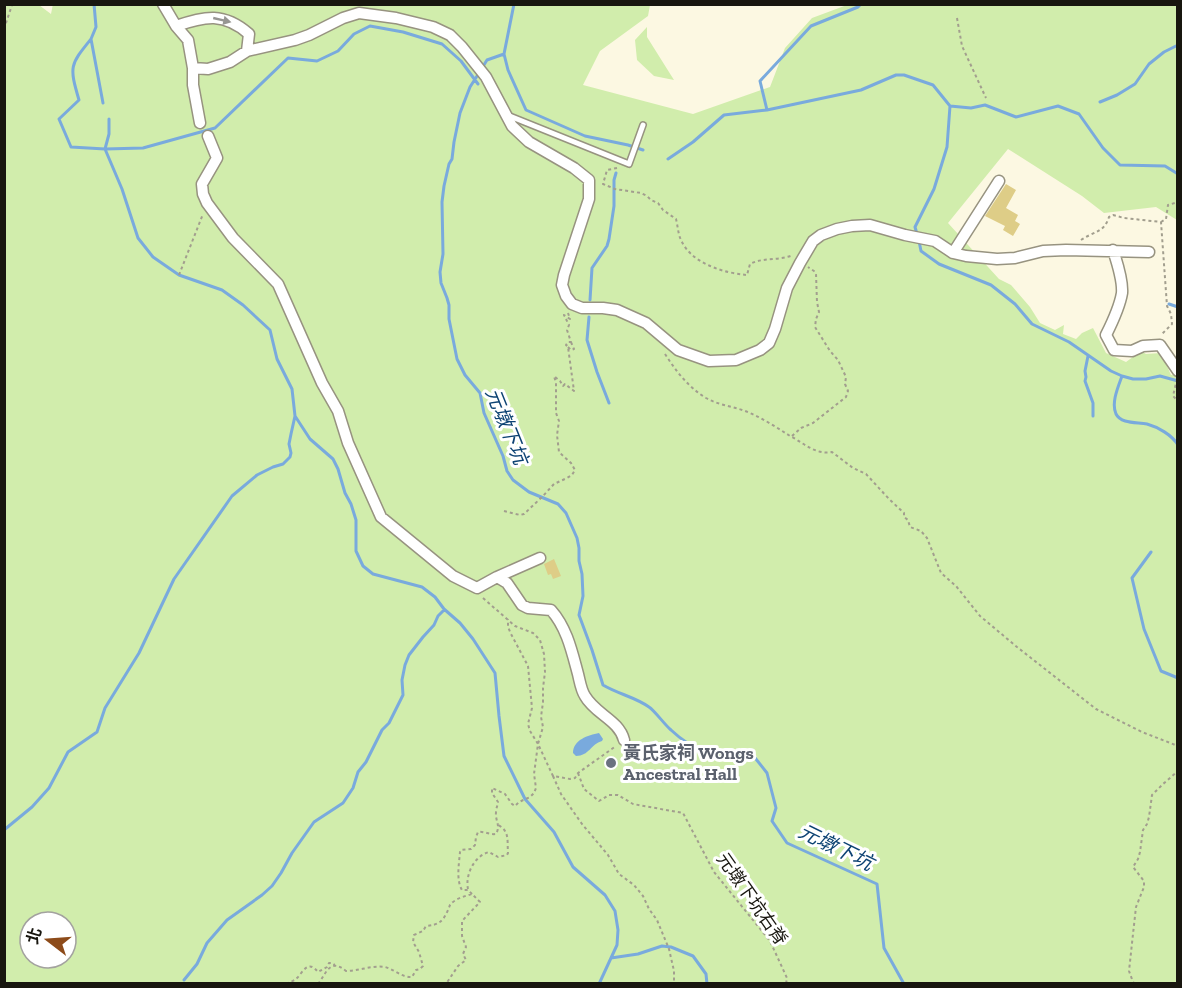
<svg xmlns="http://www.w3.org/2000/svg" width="1182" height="988" viewBox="0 0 1182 988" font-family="'Zilla Slab','Noto Sans TC',serif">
  <rect width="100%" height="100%" fill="#fcf8e2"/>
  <path fill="#d1edac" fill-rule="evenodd" d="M 53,4 L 650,5 L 648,16 L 600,51 L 583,85 L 693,114 L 770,87 L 785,48 L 812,18 L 847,5 L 1177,5 L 1177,220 L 1156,207 L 1104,213 L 1082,196 L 1008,149 L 948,223 L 999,279 L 1011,285 L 1030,307 L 1040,323 L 1055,330 L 1064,325 L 1063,334 L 1076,339 L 1082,333 L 1093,328 L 1106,353 L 1126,362 L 1141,351 L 1146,354 L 1161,353 L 1171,375 L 1177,374 L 1177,983 L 5,984 L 5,5 L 39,5 L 51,14 ZM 30,922 L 66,922 L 66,958 L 30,958 Z
    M 647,27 L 647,37 L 674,80 L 654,76 L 637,60 L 635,40 Z"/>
  <path fill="#79aadd" d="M 599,733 L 603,739 L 602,741 C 591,744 589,756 576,756 L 573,753 C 573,740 588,735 599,733 Z"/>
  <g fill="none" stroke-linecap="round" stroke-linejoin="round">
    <path stroke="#79aadd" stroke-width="3" d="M 94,4 L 96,27 L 91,39 L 103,103
      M 514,4 L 504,54 L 508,70 L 526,110 L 585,136 L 628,145 L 643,150
      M 91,39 C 70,65 69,66 79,100 L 59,119 L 71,147 L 105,149 L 143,148 L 215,128 L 288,58 L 317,61 L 338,51 L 354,34 L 370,26 L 403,32 L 442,44 L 461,61 L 478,84
      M 482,68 L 487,60 L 504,54
      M 479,73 L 470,87 L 460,113 L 454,142 L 452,159 L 449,164 L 444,186 L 442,202 L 443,254 L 440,272 L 441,283 L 447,298 L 449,305 L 449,319 L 457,359 L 465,375 L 480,393 L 484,413 L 503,456 L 507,471 L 513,480 L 529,492 L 558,504 L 566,513 L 577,538 L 579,548 L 579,561 L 582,574 L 583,596 L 579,615 L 592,650 L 603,685 C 618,694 635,697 649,707 C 655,711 664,724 671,730 C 701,758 715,751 752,754 L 767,773 L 776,808 L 772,821 L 787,843 L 877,884 L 884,948 L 904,984
      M 1100,102 L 1117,95 L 1135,84 L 1149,64 L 1164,52 L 1178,45
      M 950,106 L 971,108 L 985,105 L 1016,117 L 1058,106 L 1079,114 L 1103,148 L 1120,165 L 1165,166 L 1178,174
      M 767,110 L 760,81 L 811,26 L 858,7 L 861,4
      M 109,119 L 109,134 L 105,149 L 122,189 L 138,238 L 153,257 L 179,275 L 222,290 L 243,305 L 270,330 L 277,359 L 292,389 L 295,416 L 310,439 L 333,459 L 338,469 L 345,493 L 351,504 L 356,520 L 356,551 L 363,566 L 373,574 L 422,587 L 435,597 L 444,609 L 460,623 L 473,639 L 495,673 L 499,716 L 504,756 L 525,799 L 554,832 L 573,867 L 605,895 L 615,911 L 618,930 L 617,945 L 599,984
      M 668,159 L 693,142 L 724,115 L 767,110 L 861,90 L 896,75 L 904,75 L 933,85 L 950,106 L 947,147 L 934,189 L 915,227 L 917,234
      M 919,241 L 921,251 L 939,264 L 991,285 L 1015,304 L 1032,324 L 1069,342 L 1111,371 L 1122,376 L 1133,379 L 1146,379 L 1160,376 L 1178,381
      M 590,300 L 592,268 L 607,246 L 609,239 L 614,206 L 614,180 L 616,173
      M 1169,304 L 1178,307
      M 589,317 L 587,340 L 597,372 L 609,403
      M 1088,356 L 1085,371 L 1086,377 L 1085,381 L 1093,403 L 1093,416
      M 1122,376 C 1118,387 1111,403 1116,414 C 1121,424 1137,422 1147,424 C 1158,427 1172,435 1178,445
      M 1151,552 L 1132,578 L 1144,629 L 1161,671 L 1178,678
      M 4,830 L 32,807 L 49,788 L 68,752 L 97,732 L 105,708 L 139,653 L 174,579 L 232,496 L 257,475 L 273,467 L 283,464 L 290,457 L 291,453 L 289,444 L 291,434 L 295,416
      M 611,958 L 638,954 L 662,946 L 671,947 L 693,956 L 706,974 L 707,984
      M 184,980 L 197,964 L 207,943 L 227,920 L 262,895 L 272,886 L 281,873 L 292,853 L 314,822 L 343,803 L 353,788 L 358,772 L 366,762 L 382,730 L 389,723 L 403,695 L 402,680 L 405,665 L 409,655 L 423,637 L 434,625 L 438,616 L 444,610"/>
  </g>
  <path fill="#decd87" d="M 1006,184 L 1016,190 L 1006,208 L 1018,215 L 1015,221 L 1020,224 L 1013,236 L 1003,230 L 1005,226 L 985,216 Z
    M 554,559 L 561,576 L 553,579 L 551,574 L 548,575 L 544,564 Z"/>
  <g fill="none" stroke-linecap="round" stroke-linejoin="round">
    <defs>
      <path id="lane" d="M 507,115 L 629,164 L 643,125"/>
      <path id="street" d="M 163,4 L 176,26 L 188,40 L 193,68 L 208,69 L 230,62 L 247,51 L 295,40 L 309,35 L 343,18 L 359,13 L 396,18 L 433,27 L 450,35 L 462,47 L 486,77 L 512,126 L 529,142 L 574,168 L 589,180 L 589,199 L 564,275 L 562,285 L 566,296 L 572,304 L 582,308 L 603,308 L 617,310 L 646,323 L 678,350 L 709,361 L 736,360 L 760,350 L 769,343 L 775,329 L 787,288 L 800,263 L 813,241 L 821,235 L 837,229 L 852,226 L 870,225 L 905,235 L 935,241 L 953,253 L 966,256 L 997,259 L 1015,258 L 1043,251 L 1066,250 L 1149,252
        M 176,26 C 205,16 224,12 249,34 L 247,51
        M 193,68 L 193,85 L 200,123
        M 208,136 L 217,158 L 202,184 L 203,194 L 207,203 L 233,238 L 278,284 L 322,383 L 338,411 L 348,443 L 381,517 L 453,576 L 477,588 L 497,577 L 507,583 L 522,605 L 528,608 L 551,610 C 567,628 572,652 578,674 C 580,682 581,690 585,696 C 595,714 619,720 624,740
        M 1113,250 C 1117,262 1123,281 1122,293 C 1120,305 1111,325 1106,335 L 1114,350 L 1132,351 L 1143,346 L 1160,345 L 1178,371
        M 953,253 L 999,181
        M 497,577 L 540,558"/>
    </defs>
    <use href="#lane" stroke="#979380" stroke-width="8"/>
    <use href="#street" stroke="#979380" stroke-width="13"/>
    <path stroke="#a29e8e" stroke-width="2" stroke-dasharray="3 3" stroke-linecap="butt" d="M 957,18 L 962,46 L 986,98
      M 4,29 L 12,5 L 14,4
      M 617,168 L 607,170 L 603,184 L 615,189 L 641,193 L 647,196 L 651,200 L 658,203 L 663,210 L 676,219 C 678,227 678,235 682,242 C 693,264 724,273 747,275 L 750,264 C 763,257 779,261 793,255
      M 1161,222 L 1166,219 L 1168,205 L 1178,202
      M 1081,240 C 1094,231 1104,233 1109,217 L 1113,215 L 1124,218 L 1161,222 L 1167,306 L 1171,314 L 1172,324 L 1162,334
      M 179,275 L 203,214
      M 568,347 L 571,350 L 574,349 L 571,342
      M 665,354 C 676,371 688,387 706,398 C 718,405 732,406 745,411 C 761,417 776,427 790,436 C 804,443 815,455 832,452 L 853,468 L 866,474 L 889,499 L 904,513 L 904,517 L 908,520 L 910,527 L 921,531 L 927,538 L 941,573 L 956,586 L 980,616 L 1017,647 L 1096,709 L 1142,732 L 1178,746
      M 1177,379 L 1173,396 L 1178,401
      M 792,436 L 801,428 L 813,423 L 846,397 L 848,391 L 845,384 L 846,377 L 838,360 L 830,351 L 815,327 L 816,319 L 819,312 L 817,302 L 816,274 L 814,271 L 808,267
      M 504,511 L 520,515 L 524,514 L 543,496 L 554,484 L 567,478 L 572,475 L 575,470 L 571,463 L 559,452 L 557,435 L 559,421 L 556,413 L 556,383 L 554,376 L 560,381 L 563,386 L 565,384 L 574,391 L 568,347 L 566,345 L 568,342 L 571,342 L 567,330 L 569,325 L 564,315 L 570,319 L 568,313
      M 483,598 L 515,626 L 533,633 L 540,640 L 544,654 L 545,672 L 543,688 L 543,702 L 541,717 L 543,727 L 538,744 L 553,776 L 570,779 L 575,778 L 578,773 L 616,746
      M 578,773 L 584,789 L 599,801 L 609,795 L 618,795 L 633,804 L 683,813 L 714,872 L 770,941 L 787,978 L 786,984
      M 553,776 L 561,794 L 582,824 L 608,855 L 619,874 L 634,885 L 643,896 L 649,909 L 657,920 L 669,949 L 674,971 L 674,984
      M 468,889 C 465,875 474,856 489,852 L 498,857 L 507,855 L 508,853 C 507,841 510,831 498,825
      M 472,894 L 468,890 L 462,890 C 456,880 459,864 460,852 L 461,850 L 471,849 L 475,845 L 476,837 L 478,832 C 484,831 490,835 496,834 C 501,825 495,821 496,812 C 496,808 498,805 498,802 L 492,793 L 492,788 L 505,794 L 512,804 L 515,806 L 519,802 L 530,797 L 534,793 L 536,788 L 534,774 L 538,744 L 530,731 L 528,724 L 532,708 L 528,666 L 511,634 L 508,627 L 508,619
      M 286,984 C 290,982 294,981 297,978 C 303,972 308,959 318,972 L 327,967 L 329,963 L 332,963 L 335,965
      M 318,984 C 327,972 330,958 346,971 C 359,971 372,965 385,967 C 394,969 402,978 412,977 L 416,970 L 420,969 L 423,966 L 419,952 L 413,942 L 414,935 L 423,931 L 426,926 C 438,925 443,922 448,910 C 450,906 449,905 453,902 C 458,898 465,896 472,894 L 480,902 L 462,921 L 462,936 L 466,947 L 463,954 L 466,960 L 458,966 L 446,984
      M 1135,984 L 1133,982 L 1129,971 L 1133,934 L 1136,907 L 1144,887 L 1144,881 L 1133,867 L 1138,859 L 1140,852 L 1143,830 L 1147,824 L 1149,817 L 1152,795 L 1163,784 L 1178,771"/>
    <use href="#lane" stroke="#fff" stroke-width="5"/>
    <use href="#street" stroke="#fff" stroke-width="10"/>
  </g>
  <defs><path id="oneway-solid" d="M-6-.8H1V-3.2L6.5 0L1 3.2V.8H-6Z" transform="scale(1.5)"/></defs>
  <use fill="#979693" href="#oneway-solid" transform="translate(222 20) rotate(13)"/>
  <circle fill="#6b7280" stroke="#fff" stroke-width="2" cx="611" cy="763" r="6"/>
  <g text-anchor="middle" stroke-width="6" stroke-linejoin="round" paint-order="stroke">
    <g font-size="18" font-weight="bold" fill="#5b616d" stroke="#fff" text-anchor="start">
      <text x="623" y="759">黃氏家祠 Wongs<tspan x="623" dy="21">Ancestral Hall</tspan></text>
    </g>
    <g font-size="18" fill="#18160f" stroke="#fff">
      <text transform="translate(752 899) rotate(55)" y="6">元墩下坑右脊</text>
    </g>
    <g font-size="20" font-style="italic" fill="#0d4373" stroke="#fff">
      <text transform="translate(507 426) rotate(68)" y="7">元墩下坑</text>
      <text transform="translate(836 847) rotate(26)" y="7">元墩下坑</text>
    </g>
  </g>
  <rect width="1182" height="988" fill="none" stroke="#18160f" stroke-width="12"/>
  <g transform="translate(48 940) rotate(287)"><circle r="28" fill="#ffffff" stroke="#a3a29f" stroke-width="1.5"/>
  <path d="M0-4.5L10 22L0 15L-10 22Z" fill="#8d4b1a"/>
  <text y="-9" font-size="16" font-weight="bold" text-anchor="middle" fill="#18160f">北</text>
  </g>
</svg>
